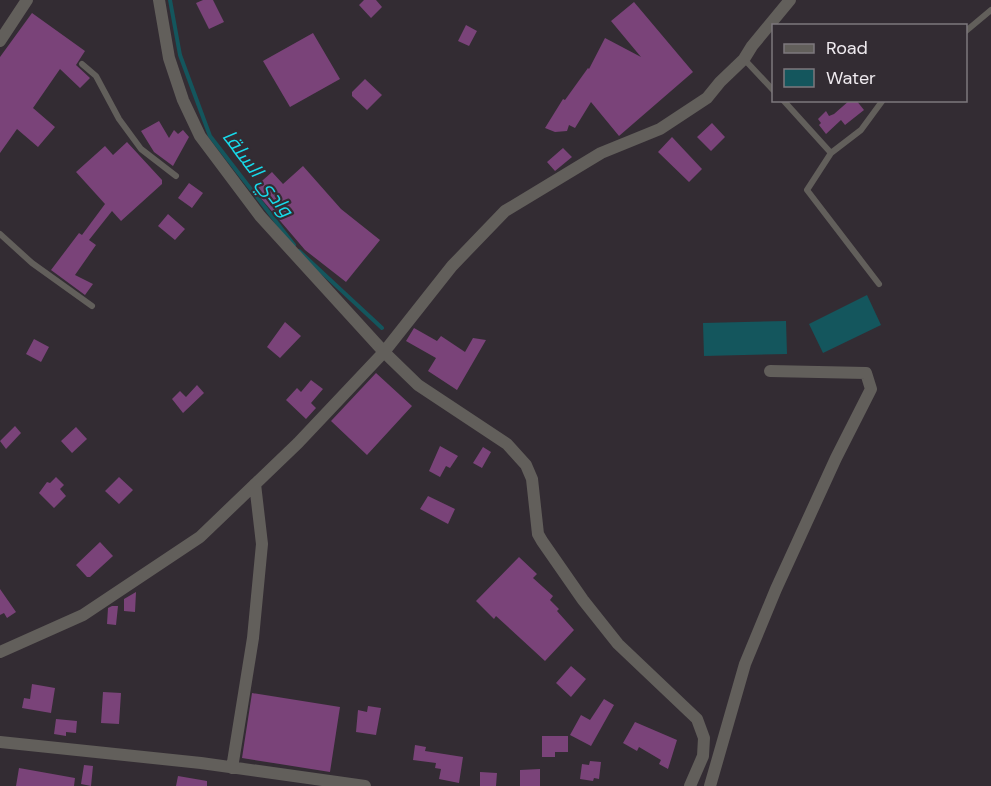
<svg xmlns="http://www.w3.org/2000/svg" width="991" height="786" viewBox="0 0 991 786" font-family="'DM Sans',Cairo,sans-serif">
  <rect width="100%" height="100%" fill="#332c33"/>
  <path fill="#14565d" d="M 867,295 L 881,325 L 823,353 L 809,324 Z
    M 786,321 L 787,354 L 704,356 L 703,323 Z"/>
  <g fill="none" stroke-linecap="round" stroke-linejoin="round">
    <path stroke="#14565d" stroke-width="4" d="M 170,0 L 180,55 L 210,136 L 294,245
      M 299,251 L 382,328"/>
  </g>
  <path fill="#7a4379" d="M 203,0 L 213,0 L 224,22 L 209,29 L 196,3 Z
    M 364,0 L 376,0 L 382,7 L 371,18 L 359,5 Z
    M 634,2 L 693,72 L 619,136 L 591,102 L 575,128 L 569,125 L 567,131 L 555,132 L 545,128 L 563,99 L 565,100 L 588,68 L 589,69 L 605,38 L 641,57 L 611,21 Z
    M 32,13 L 85,51 L 76,65 L 90,78 L 80,88 L 60,69 L 33,108 L 55,127 L 38,147 L 17,129 L 0,153 L 0,57 Z
    M 466,25 L 477,31 L 469,46 L 458,41 Z
    M 313,33 L 340,79 L 290,107 L 263,61 Z
    M 365,79 L 382,95 L 367,110 L 352,96 L 352,92 Z
    M 850,100 L 856,100 L 864,110 L 845,125 L 841,120 L 826,134 L 819,125 L 821,123 L 818,119 L 826,111 L 829,116 L 834,114 Z
    M 159,121 L 169,138 L 174,130 L 178,134 L 183,130 L 189,137 L 173,166 L 154,152 L 141,131 Z
    M 712,123 L 725,137 L 711,151 L 697,137 Z
    M 672,137 L 702,169 L 689,182 L 658,152 Z
    M 127,142 L 162,180 L 162,184 L 121,221 L 112,211 L 89,240 L 96,245 L 75,275 L 93,284 L 85,295 L 51,270 L 79,233 L 82,235 L 105,204 L 76,172 L 105,146 L 113,155 Z
    M 563,148 L 572,157 L 555,171 L 547,162 Z
    M 303,166 L 341,209 L 380,240 L 346,282 L 305,250 L 253,189 L 272,172 L 283,184 Z
    M 189,183 L 203,193 L 192,208 L 178,198 Z
    M 168,214 L 185,229 L 175,240 L 158,226 Z
    M 285,322 L 301,336 L 280,358 L 267,347 Z
    M 414,328 L 437,341 L 441,336 L 465,352 L 473,338 L 486,340 L 457,390 L 428,371 L 436,358 L 406,341 Z
    M 34,339 L 49,347 L 41,362 L 26,354 Z
    M 376,373 L 412,406 L 367,455 L 331,421 Z
    M 311,380 L 323,389 L 311,403 L 316,408 L 306,419 L 286,400 L 297,388 L 301,392 Z
    M 197,385 L 204,393 L 183,413 L 172,399 L 180,391 L 186,397 Z
    M 15,426 L 21,433 L 6,449 L 0,441 Z
    M 76,427 L 87,439 L 72,453 L 61,441 Z
    M 440,446 L 458,456 L 450,468 L 446,466 L 440,477 L 429,471 Z
    M 483,447 L 491,452 L 482,468 L 473,463 Z
    M 56,477 L 64,485 L 60,489 L 66,496 L 54,508 L 39,493 L 47,482 L 50,483 Z
    M 119,477 L 133,490 L 119,504 L 105,491 Z
    M 428,496 L 455,509 L 448,524 L 420,509 Z
    M 100,542 L 113,556 L 90,577 L 87,577 L 76,565 Z
    M 519,557 L 537,574 L 533,578 L 553,596 L 550,600 L 559,609 L 557,611 L 574,630 L 545,661 L 496,616 L 494,619 L 476,601 Z
    M 0,589 L 16,612 L 7,618 L 4,613 L 0,615 Z
    M 136,592 L 135,612 L 124,611 L 124,599 Z
    M 112,606 L 118,606 L 116,625 L 107,624 L 108,608 Z
    M 571,666 L 586,679 L 571,697 L 556,683 Z
    M 32,684 L 55,688 L 51,713 L 22,708 L 24,698 L 30,699 Z
    M 103,692 L 121,693 L 119,724 L 101,723 Z
    M 252,693 L 340,707 L 330,772 L 242,758 Z
    M 604,699 L 614,705 L 591,746 L 570,735 L 581,715 L 590,720 Z
    M 368,706 L 381,708 L 376,735 L 356,732 L 358,710 L 367,712 Z
    M 56,719 L 77,721 L 76,733 L 66,732 L 66,736 L 54,734 Z
    M 635,722 L 677,740 L 668,769 L 659,764 L 661,760 L 639,747 L 637,751 L 623,743 Z
    M 542,736 L 568,736 L 568,752 L 555,752 L 555,757 L 542,757 Z
    M 415,745 L 426,747 L 425,751 L 463,757 L 459,783 L 439,779 L 441,769 L 435,768 L 436,763 L 413,760 Z
    M 590,761 L 601,762 L 599,779 L 594,778 L 593,781 L 580,779 L 582,764 L 589,765 Z
    M 84,765 L 93,766 L 91,786 L 81,784 Z
    M 19,768 L 75,778 L 74,786 L 16,786 Z
    M 540,769 L 540,786 L 520,786 L 520,770 Z
    M 480,772 L 497,773 L 496,786 L 480,786 Z
    M 178,776 L 207,781 L 207,786 L 176,786 Z"/>
  <g fill="none" stroke-linecap="round" stroke-linejoin="round">
    <path stroke="#625f5b" stroke-width="6" d="M 966,31 L 991,10
      M 744,59 L 774,91
      M 82,64 L 96,76 L 119,119 L 141,149 L 176,176
      M 783,100 L 831,153
      M 0,234 L 32,263 L 92,306
      M 879,284 L 807,190 L 831,153 L 861,130 L 883,100"/>
    <path stroke="#625f5b" stroke-width="12" d="M 159,0 L 169,58 L 183,100 L 200,136 L 260,216 L 384,352 L 418,385 L 507,444 L 526,465 L 532,479 L 538,534 L 542,541 L 583,600 L 618,644 L 697,719 L 704,738 L 703,756 L 690,786
      M 0,41 L 27,0
      M 0,652 L 83,615 L 200,537 L 298,443 L 384,352 L 452,266 L 505,211 L 601,153 L 660,129 L 707,98 L 720,82 L 744,59 L 752,46 L 790,0
      M 0,742 L 201,763 L 365,786
      M 232,768 L 253,638 L 262,544 L 255,484
      M 710,786 L 745,664 L 776,589 L 836,458 L 871,389 L 866,373 L 770,371"/>
  </g>
  <g text-anchor="middle" stroke-width="4.5" stroke-linejoin="round" paint-order="stroke">
    <g font-size="20" font-style="italic" fill="#17dbeb" stroke="#332c33">
      <text transform="translate(258 173) rotate(53)" y="7">وادي السلقا</text>
    </g>
  </g>
  <rect x="772" y="24" width="195" height="78" fill="#332c33" stroke="#7e787e" stroke-width="1.5"/>
  <rect x="784" y="44" width="30" height="9" fill="#625f5b" stroke="#7e787e" stroke-width="1.5"/>
  <text x="826" y="54" font-size="18" fill="#efeaef">Road</text>
  <rect x="784" y="69" width="30" height="18" fill="#14565d" stroke="#7e787e" stroke-width="1.5"/>
  <text x="826" y="84" font-size="18" fill="#efeaef">Water</text>
</svg>
